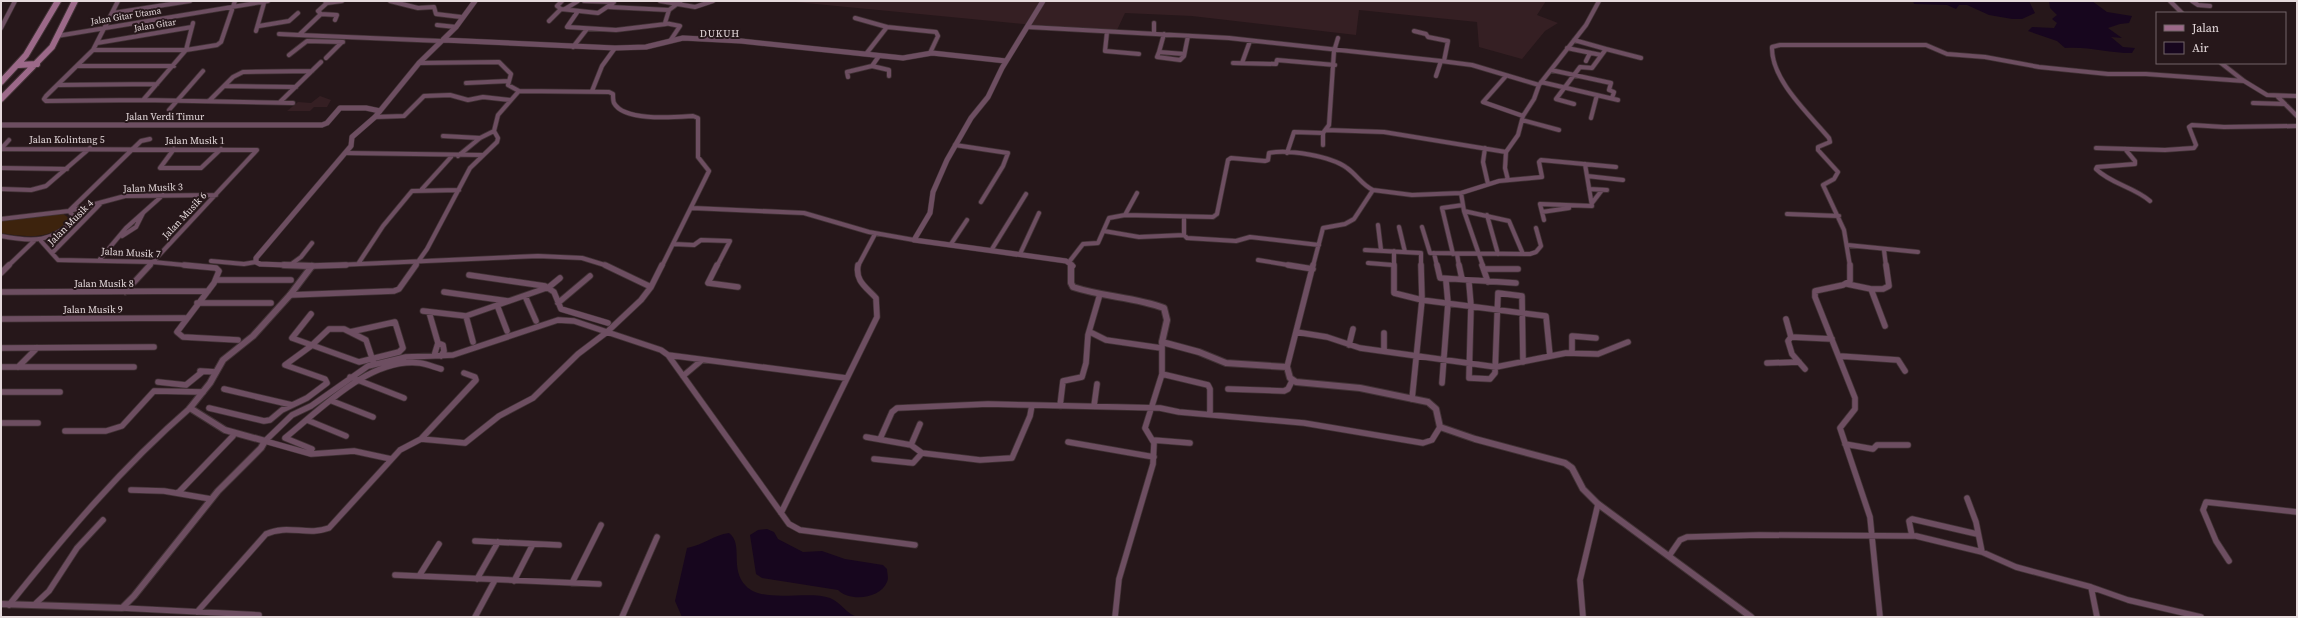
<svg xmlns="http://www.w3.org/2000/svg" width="2298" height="618" viewBox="0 0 2298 618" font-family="'Source Serif 4',serif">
  <rect width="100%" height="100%" fill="#26171a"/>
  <path fill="#351f23" d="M 785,1 L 1546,1 L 1537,15 L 1558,23 L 1545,31 L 1522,59 L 1479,47 L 1477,22 L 1359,10 L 1356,35 L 1192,16 L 1125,13 L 1117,30 L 1023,24 Z
    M 320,96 L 331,100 L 327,107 L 314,107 L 310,111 L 287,111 L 298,102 L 311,103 Z"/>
  <path fill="#3d230d" d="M 62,213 L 70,219 C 51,241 27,237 1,233 L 1,221 Z"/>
  <path fill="#17061e" d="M 1913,1 L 2029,1 L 2035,13 L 2022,19 L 2012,19 L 1989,15 L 1967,5 L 1959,5 L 1956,9 L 1947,5 L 1914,4 Z
    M 2049,1 L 2092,1 L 2107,12 L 2132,16 L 2129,23 L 2120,24 L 2108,28 L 2122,38 L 2111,37 L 2123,47 L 2135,48 L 2132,53 C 2109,53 2087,46 2065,48 L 2057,41 L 2028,31 L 2032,27 L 2054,28 L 2057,23 L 2052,19 L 2057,15 L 2050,8 Z
    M 767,529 L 774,532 L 778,539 L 803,552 L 822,551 L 845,559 L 883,565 L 887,569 C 887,573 889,578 887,582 C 880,599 850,602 838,590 L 762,578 L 756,574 L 750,535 L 758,530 Z
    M 729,533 C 744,544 729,569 746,586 C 763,604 808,590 830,598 C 841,602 847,615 858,617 L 682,617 L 675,601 L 687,548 C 703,545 714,535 729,533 Z"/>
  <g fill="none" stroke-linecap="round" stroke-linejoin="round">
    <defs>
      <path id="minor-far1" d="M 118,1 L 93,50 L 46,96 L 44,99 L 46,101 L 143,100 L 293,103
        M 390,1 L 418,8 L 434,7 L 436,14 L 461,17
        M 562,1 L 557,6 L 561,9 L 598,13 L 613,3
        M 584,1 L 614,2
        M 660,1 L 695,7 L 713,1
        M 2170,1 L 2182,13
        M 2192,1 L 2198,5 L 2210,6
        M 327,3 L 342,1
        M 609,7 L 669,10
        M 565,9 L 578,1
        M 578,11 L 567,27 L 616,30 L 666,24
        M 113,13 L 190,1
        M 321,14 L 299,35 L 441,41
        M 321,14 L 337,15 L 335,20
        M 321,14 L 318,11 L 327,3 L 325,1
        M 855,18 L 887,27 L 936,32 L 938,36 L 930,53
        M 549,21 L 561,9
        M 1154,23 L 1154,34
        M 437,25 L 456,27
        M 259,26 L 289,21 L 298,13
        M 1028,27 L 1229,38 L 1441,61 L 1472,65 L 1539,85
        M 1,28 L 15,1
        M 256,31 L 264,3
        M 1414,31 L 1426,34 L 1428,37 L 1448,41 L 1444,61
        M 1107,32 L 1105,51 L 1139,54
        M 279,34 L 299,35
        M 57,36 L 268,1
        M 1574,40 L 1606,49
        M 670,41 L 680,26 L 665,23 L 669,10 L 681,1
        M 97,43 L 192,27
        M 573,47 L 587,29
        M 1567,48 L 1601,55
        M 93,50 L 186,50 L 217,45 L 221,42 L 235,1
        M 1159,52 L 1164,34
        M 866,54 L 887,27
        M 1184,54 L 1159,52 L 1157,57 L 1180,60 L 1184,56 L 1188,36
        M 289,55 L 307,41 L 343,42
        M 326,58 L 342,42
        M 1586,61 L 1590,53
        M 1233,63 L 1276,64 L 1277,60 L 1335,65
        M 1242,63 L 1250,41
        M 2221,63 L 2244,81
        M 77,66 L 174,66
        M 872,66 L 889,70 L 889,76
        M 1551,70 L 1611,83 L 1609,90 L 1614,92 L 1612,98
        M 1436,76 L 1441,61
        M 1506,76 L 1483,102 L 1523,116
        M 848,77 L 847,72 L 872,66 L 879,56
        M 1541,82 L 1618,100
        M 466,83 L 509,81
        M 58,85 L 157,84
        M 225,86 L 296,87
        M 519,91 L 609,92 L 613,94 C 613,97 613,101 614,103 C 624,122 676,117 693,116 L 698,118 L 698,157 L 709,171 L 662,266
        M 592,91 L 602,66 L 615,48
        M 2277,96 L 2297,116
        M 143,100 L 186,50 L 193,23
        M 209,101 L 233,77 L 243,72 L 312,71
        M 280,102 L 321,62
        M 2253,103 L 2285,104
        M 1574,104 L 1556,99 L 1580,67 L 1592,68 L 1606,49 L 1641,58
        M 169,110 L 203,71
        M 375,117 L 404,116 L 424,96 L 450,95 L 468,100 L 483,97 L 510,100
        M 1591,118 L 1597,95
        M 1522,120 L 1559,130
        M 1326,130 L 1384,132 L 1506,152
        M 1323,133 L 1323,145
        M 443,136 L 480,138
        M 955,145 L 1008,153 L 1003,166 L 981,202
        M 1485,148 L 1483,162 L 1488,184
        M 2096,148 L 2165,150 L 2194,148 L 2196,145 L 2189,127 L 2192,125 L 2224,127 L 2297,126
        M 1,149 L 257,150 L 149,266
        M 1,149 L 9,140
        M 174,149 L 160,168 L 201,168 L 221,149
        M 2125,149 L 2135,161 L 2135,164 L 2097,167 L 2096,169 C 2111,184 2134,187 2150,201
        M 346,153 L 483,155
        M 1287,153 L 1294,132 L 1323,133 L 1329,125 L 1334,51 L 1338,38
        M 458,156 L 480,138 L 494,131
        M 1,168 L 67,169
        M 1587,176 L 1623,180
        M 1508,180 L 1505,168 L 1506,152 L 1518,135 L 1523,116 L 1534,99 L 1539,85 L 1586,25 L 1599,1
        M 1,189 L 31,190 L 46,186 L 90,148
        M 422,189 L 451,157
        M 1589,189 L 1607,190
        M 1461,193 L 1464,211 L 1483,266
        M 1592,203 L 1602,190
        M 692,208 L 804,213 L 869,232 L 914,240
        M 70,210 L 141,141 L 150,139
        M 1464,211 L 1509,221 L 1523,254
        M 1542,212 L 1569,208
        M 1787,214 L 1839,216
        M 1125,215 L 1213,217 L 1217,214 L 1228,160 L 1231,158 L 1265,161 L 1268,160 L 1269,153 C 1288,149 1331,156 1347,168 C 1357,175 1362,185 1373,190
        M 1487,215 L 1498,254
        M 1184,217 L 1184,235 L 1187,238 L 1236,241 L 1250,237 L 1319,245
        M 1,219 L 69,211 L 125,196 L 216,195
        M 1544,220 L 1540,204 L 1592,206 L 1585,164
        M 1378,225 L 1381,250
        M 1399,227 L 1405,252
        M 1422,227 L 1430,253 L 1530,254 L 1536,252 L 1541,246 L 1536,228
        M 1104,231 L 1139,237 L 1184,235
        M 1,236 C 32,242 53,243 75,218 L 69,211
        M 122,236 L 136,227 L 143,213
        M 41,241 L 58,260 L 153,262 L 194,266
        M 674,244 L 694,245 L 701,240 L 730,241 L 717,266
        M 951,244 L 967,220
        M 1847,245 L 1918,252
        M 992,249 L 1026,194
        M 1365,250 L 1421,253 L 1421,266
        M 1884,250 L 1886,266
        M 1394,251 L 1394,266
        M 52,253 L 100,204
        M 1434,253 L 1437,266
        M 1020,254 L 1039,213
        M 1453,254 L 1442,208 L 1463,205
        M 1457,254 L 1459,266
        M 100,259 L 126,228 L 163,195
        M 1258,260 L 1294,266
        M 211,261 L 244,264 L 256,262
        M 1069,262 L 1083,244 L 1098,243 L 1109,218 L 1125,215 L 1137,193
        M 1368,263 L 1393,265
        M 358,264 L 383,226 L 412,191 L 459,190
        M 290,265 L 301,257 L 312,243
        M 8,266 L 34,241
        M 315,266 L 538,256 L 582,258 L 608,266
        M 415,266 L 427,249 L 470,168 L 497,142 L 498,138 L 494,131 L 498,115 L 519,91 L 508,85 L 511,74 L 499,62 L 419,63
        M 858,266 L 875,234
        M 1313,266 L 1323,228 L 1345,224 L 1354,219 L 1373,190 L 1412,195 L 1461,193 L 1499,181 L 1542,177 L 1539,162 L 1541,160 L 1616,167
        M 1850,266 L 1844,230 L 1823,185 L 1834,179 L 1838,172 L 1818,150 L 1818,147 L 1830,142 L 1829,138 C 1809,114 1771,80 1772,47 L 1780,45 L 1926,45 L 1947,54 L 1985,57 L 2039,67 L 2108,74 L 2146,74 L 2244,81 L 2267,95 L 2297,96"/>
      <path id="minor" d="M 184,265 L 216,268 L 219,271 L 214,283 L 177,332 L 183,337 L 238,340
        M 605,265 L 651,287
        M 717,265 L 708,283 L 738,287
        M 1288,265 L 1313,269
        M 1394,265 L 1394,293 L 1422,300 L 1546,316 L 1550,356
        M 1437,265 L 1440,278 L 1516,283
        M 1459,265 L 1462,279
        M 1482,265 L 1488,282
        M 1850,265 L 1850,281 L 1843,285 L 1815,291 L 1815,297 L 1855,398 L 1855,409 L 1840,428 L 1870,517 L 1880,617
        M 312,266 L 346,265
        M 1484,269 L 1518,269
        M 1,273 L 9,265
        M 469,275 L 545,286 L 554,292 L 561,309 L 608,323
        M 218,280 L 291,280
        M 1469,283 L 1471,306 L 1469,378 L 1490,379 L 1495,373 L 1498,293 L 1522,296 L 1523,362
        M 1847,284 L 1871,289 L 1885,326
        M 1871,289 L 1883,289 L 1889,286 L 1886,265
        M 1,292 L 208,291
        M 125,292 L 150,265
        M 444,292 L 508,301
        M 290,295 L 394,291 L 399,289 L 416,265
        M 525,296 L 536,321
        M 197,303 L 271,303
        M 558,303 L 590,276
        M 497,305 L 507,331
        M 423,311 L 466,316 L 549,287 L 560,278
        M 429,312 L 438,343 L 434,356
        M 311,314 L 292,338 L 359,362 L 399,352 L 403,348 L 395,322 L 350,332
        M 466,316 L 473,342
        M 1,319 L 185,318
        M 1786,319 L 1791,337 L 1832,339
        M 1090,332 L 1106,340 L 1161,348
        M 1296,332 L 1327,337 L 1360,348 L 1496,367 L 1566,353 L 1598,354 L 1628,342
        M 1384,333 L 1384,351
        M 1791,337 L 1788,341 L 1792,354 L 1805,369
        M 438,343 L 443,345 L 444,351 L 441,356
        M 1349,345 L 1353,329
        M 1,348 L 154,347
        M 1572,353 L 1572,336 L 1596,338
        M 668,355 L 789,524 L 800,530 L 915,545
        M 1839,356 L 1898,360 L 1905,371
        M 1767,363 L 1799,362
        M 1,367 L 134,367
        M 18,367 L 37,348
        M 1287,367 L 1313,265
        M 200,371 L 216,372
        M 1162,374 L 1208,385 L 1210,389 L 1210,414
        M 683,376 L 702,360
        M 350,377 L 404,398
        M 158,382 L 186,385 L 202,372
        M 1442,383 L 1448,303 L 1446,281
        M 224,389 L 292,405
        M 1228,389 L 1284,391 L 1288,389 L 1292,381
        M 1,392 L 60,392
        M 1412,399 L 1422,300 L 1421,265
        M 332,401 L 373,417
        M 1060,406 L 1063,381 L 1082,377 L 1086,363 L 1088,335 L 1100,294
        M 1094,406 L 1097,384
        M 209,408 L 264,421 L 270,420 L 282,410 L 307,398 L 327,383 L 325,379 L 285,365 L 311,346 L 329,329 L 344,329 L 366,340 L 374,364
        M 307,420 L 346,436
        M 1,423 L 38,423
        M 65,431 L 106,431 L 122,426 L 154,391 L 203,392
        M 866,437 L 911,445 L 922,453
        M 421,439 L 476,380 L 475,377 L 464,373
        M 880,439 L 892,412 L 897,408 L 988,404 L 1032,405
        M 1153,440 L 1190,443
        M 265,441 L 292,415 L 311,406 L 368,366 L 406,357 L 453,355 L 558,320 L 574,321 L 661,350 L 668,355 L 846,378
        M 265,441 L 311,454 L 354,451 L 391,459
        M 1068,442 L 1154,457
        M 1845,444 L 1873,449 L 1877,445 L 1908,445
        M 911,445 L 920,424
        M 312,449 L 285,438 C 321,409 370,357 420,363 C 427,364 434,367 441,369
        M 874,459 L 913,463 L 922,453 L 980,460 L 1012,458 L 1030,416 L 1032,405 L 1160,408 L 1179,412 L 1304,423 L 1423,443 L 1432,440 L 1440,427
        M 131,490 L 164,491 L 211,499
        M 178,493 L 233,436
        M 781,513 L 877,317 L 876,298 C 866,287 855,281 858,265
        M 1912,536 L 1909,521 L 1912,519 L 1977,534
        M 475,541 L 559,545
        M 1982,552 L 2016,567 L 2091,587 L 2097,617
        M 1669,556 L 1680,540 L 1687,537 L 1759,535 L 1916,536 L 1982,552 L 1976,522 L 1967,498
        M 2229,561 L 2216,541 L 2203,510 L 2206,502 L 2297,512
        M 395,575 L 599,584
        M 419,576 L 439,544
        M 477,579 L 498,542
        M 514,581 L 533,544
        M 572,583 L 601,525
        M 2091,587 L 2128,600 L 2201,617
        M 9,605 C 65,535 122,467 190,408
        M 34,605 L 49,591 L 77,548 L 103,520
        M 122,608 L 259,615
        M 197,612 L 266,534 C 287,524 308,536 329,528 L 400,450 L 421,439 L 465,443 L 499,416 L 533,398 L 578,354 L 607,332 L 641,300 L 651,287 L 662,265
        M 475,617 L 495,580
        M 622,617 L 657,537
        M 1115,617 L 1119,579 L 1153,464 L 1154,443 L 1145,428 L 1162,374 L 1162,342
        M 1583,617 L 1580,580 L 1598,504"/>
      <path id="tertiary-far1" d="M 1043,1 L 1002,68 L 988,97 L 971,118 L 947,160 L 933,192 L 930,213 L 914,240 L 1066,261 L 1073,266
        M 443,40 L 615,48 L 646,47 L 683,38 L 741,41 L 903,58 L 932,53 L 1006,61
        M 1,125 L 322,125 L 327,123 L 340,108 L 366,108 L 380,111
        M 310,266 L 260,264 L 256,262 L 256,258 L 351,146 L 352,137 L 375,117 L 419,63 L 456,27 L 475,1"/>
      <path id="tertiary" d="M 284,265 L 312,266
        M 1071,265 L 1071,283 L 1073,287 C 1103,297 1135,297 1164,308 L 1167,320 L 1162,342 L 1199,352 L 1226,363 L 1287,367 L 1290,378 L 1296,382 L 1360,388 L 1428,402 L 1436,409 L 1440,427 L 1475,439 L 1565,463 L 1572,468 L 1583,489 L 1598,504 L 1751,617
        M 1,604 L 122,608 L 134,596 L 218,491 L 261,448 L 265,441 L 225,430 L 190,408 L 210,383 L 223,360 L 253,336 L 290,295 L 312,266"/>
      <path id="secondary" d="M 18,65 L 37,64
        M 1,82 L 26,55 L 58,1
        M 1,99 L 52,47 L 75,1"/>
    </defs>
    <use href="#minor-far1" stroke="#413235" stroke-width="5.5"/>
    <use href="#minor" stroke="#413235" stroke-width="7"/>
    <use href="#tertiary-far1" stroke="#413235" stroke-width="6"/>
    <use href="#tertiary" stroke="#413235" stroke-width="8"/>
    <use href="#secondary" stroke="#413235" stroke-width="8"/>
    <use href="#minor-far1" stroke="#6d4e61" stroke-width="4"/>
    <use href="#minor" stroke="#6d4e61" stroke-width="5.5"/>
    <use href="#tertiary-far1" stroke="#6d4e61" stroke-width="5"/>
    <use href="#tertiary" stroke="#6d4e61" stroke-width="6"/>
    <use href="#secondary" stroke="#9c6989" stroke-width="6"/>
  </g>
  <g text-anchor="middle" stroke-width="4" stroke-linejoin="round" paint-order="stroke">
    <g font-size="9" fill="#e5dadc" stroke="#26171a">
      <text transform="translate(126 16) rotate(-9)" y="3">Jalan Gitar Utama</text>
      <text transform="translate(155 25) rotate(-9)" y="3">Jalan Gitar</text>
    </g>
    <g font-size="10" letter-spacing="1" fill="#e5dadc" stroke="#26171a">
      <text x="720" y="37">DUKUH</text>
    </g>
    <g font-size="10" fill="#e5dadc" stroke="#26171a">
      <text x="165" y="120">Jalan Verdi Timur</text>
      <text x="67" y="143">Jalan Kolintang 5</text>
      <text x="195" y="144">Jalan Musik 1</text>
      <text transform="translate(153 187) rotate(-2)" y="4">Jalan Musik 3</text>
      <text transform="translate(184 215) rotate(-47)" y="4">Jalan Musik 6</text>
      <text transform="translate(70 222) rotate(-45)" y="4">Jalan Musik 4</text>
      <text transform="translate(131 252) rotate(3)" y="4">Jalan Musik 7</text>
      <text x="104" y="287">Jalan Musik 8</text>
      <text x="93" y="313">Jalan Musik 9</text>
    </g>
  </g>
  <rect width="2298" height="618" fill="none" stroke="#e5dadc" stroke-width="4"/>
  <rect x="2156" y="12" width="130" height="52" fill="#26171a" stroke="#726568"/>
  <rect x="2164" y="25" width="20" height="6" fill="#9c6989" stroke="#726568"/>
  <text x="2192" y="32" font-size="12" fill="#e5dadc">Jalan</text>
  <rect x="2164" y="42" width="20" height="12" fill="#17061e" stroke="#726568"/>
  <text x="2192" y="52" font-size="12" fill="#e5dadc">Air</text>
</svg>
